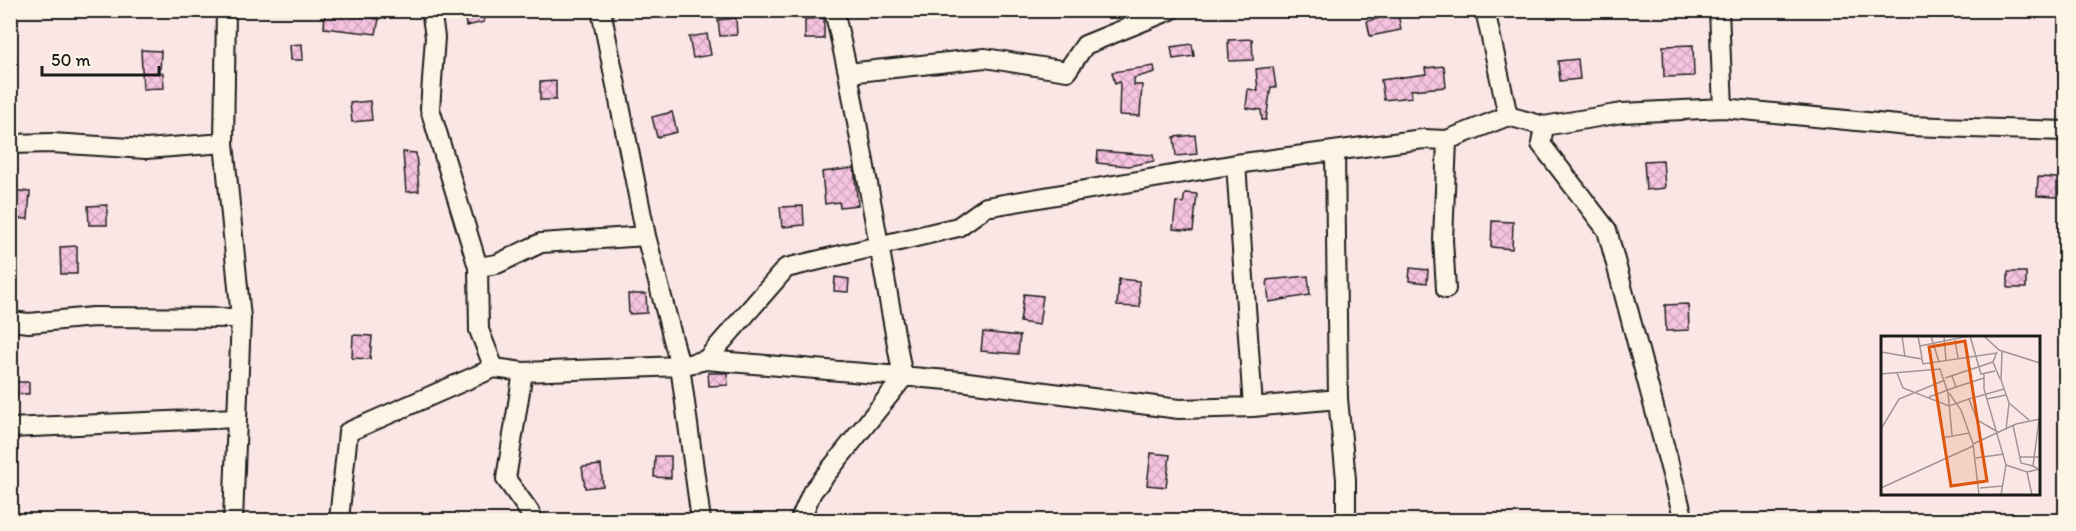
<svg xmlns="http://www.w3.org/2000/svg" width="2076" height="531" viewBox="0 0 2076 531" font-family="Itim,sans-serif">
  <defs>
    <pattern id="building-cross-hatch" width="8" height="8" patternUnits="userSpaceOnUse" patternTransform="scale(1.5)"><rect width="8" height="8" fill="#f6c3e0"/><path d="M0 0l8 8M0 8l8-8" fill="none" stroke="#d2a7c0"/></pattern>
  </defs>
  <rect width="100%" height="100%" fill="#fae6e4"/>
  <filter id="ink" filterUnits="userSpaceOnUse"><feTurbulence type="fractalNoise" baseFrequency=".0167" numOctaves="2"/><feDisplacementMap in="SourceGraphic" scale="12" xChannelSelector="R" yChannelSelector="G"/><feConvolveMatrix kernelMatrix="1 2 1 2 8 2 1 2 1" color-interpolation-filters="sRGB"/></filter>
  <g filter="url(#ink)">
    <path fill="url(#building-cross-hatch)" stroke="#1c1c1c" stroke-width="1.5" d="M 325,10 L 345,10 L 345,15 L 379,19 L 376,34 L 324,28 Z
      M 464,10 L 484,10 L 484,22 L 466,26 Z
      M 1398,14 L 1401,30 L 1370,36 L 1367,21 Z
      M 736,18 L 737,35 L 720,36 L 718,20 Z
      M 824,18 L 824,39 L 805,39 L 805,19 Z
      M 707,34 L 711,55 L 693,58 L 689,37 Z
      M 1252,39 L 1253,60 L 1229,61 L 1228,40 Z
      M 302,44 L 303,60 L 291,60 L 290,45 Z
      M 1192,44 L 1194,56 L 1173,59 L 1171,47 Z
      M 1693,45 L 1694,76 L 1664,77 L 1663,46 Z
      M 141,50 L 161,51 L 160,73 L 163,73 L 164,88 L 143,89 Z
      M 1578,59 L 1580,79 L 1560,81 L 1558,61 Z
      M 1154,66 L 1155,72 L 1134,78 L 1134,85 L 1142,85 L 1140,116 L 1119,115 L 1120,82 L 1115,84 L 1112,72 Z
      M 1444,66 L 1446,87 L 1411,90 L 1412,97 L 1384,100 L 1381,80 L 1426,74 L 1425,68 Z
      M 1273,67 L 1276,87 L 1271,87 L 1266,120 L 1262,120 L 1261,110 L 1246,108 L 1248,89 L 1258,91 L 1256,69 Z
      M 556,81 L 556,100 L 540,100 L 540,82 Z
      M 370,101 L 372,120 L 352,122 L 350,103 Z
      M 672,112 L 677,132 L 657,137 L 652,117 Z
      M 1195,135 L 1197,154 L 1176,156 L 1174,137 Z
      M 1098,151 L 1153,155 L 1154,161 L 1129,166 L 1097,163 Z
      M 403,152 L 416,153 L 419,191 L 406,192 Z
      M 1663,160 L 1665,188 L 1646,190 L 1644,161 Z
      M 854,168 L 858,205 L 840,207 L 839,202 L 825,204 L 822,172 Z
      M 2038,177 L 2057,178 L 2057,197 L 2037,196 Z
      M 11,190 L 30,192 L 28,219 L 10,218 Z
      M 1185,193 L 1197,194 L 1193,231 L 1173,229 L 1176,202 L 1183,203 Z
      M 107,205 L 107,225 L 89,225 L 88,206 Z
      M 803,206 L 804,225 L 782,227 L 780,207 Z
      M 1492,221 L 1513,222 L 1512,249 L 1491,247 Z
      M 77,246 L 77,274 L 61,274 L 60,247 Z
      M 1410,268 L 1428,270 L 1427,283 L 1409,281 Z
      M 2008,272 L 2026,272 L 2026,288 L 2008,288 Z
      M 1308,276 L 1310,295 L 1269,302 L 1267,280 Z
      M 835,277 L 849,279 L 848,292 L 834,291 Z
      M 1119,279 L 1139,281 L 1140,307 L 1117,306 Z
      M 628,294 L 646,294 L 647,313 L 629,314 Z
      M 1024,294 L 1043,296 L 1039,325 L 1020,322 Z
      M 1688,304 L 1689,330 L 1666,331 L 1665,305 Z
      M 983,332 L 1020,336 L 1018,354 L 981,351 Z
      M 353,335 L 372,336 L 370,359 L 352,358 Z
      M 708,373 L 727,373 L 728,385 L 709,386 Z
      M 10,382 L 29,382 L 29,394 L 10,394 Z
      M 1151,453 L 1170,455 L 1166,487 L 1147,485 Z
      M 655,456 L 671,456 L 671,478 L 654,477 Z
      M 601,465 L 603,486 L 585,488 L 582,467 Z"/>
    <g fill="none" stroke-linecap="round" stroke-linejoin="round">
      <defs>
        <path id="minor" d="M 226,10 L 224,143 L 241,318 L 233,520
          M 431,10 L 435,37 L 430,109 L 478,267 L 479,330 L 494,368
          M 834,10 L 848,73 L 985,58 L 1067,71 L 1085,45 L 1171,10
          M 1485,10 L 1508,116
          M 1719,10 L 1723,108
          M 1544,126 L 1541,144 L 1607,230 L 1684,520
          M 10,144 L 52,143 L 146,149 L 224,143
          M 1335,152 L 1338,399 L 1346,479 L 1346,520
          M 1236,164 L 1253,407
          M 646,236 L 680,366 L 701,520
          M 478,267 L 497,264 L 541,243 L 646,236 L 601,10
          M 1446,289 L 1443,240 L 1447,140
          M 10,321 L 29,323 L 93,317 L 241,318
          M 706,360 L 786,268 L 958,227 L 986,207 L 1236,164 L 1423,139 L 1447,140 L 1508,116 L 1544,126 L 1622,113 L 1723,108 L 1908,126 L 2066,131
          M 523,372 L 506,479 L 529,511 L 533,520
          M 10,428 L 236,418
          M 339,520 L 348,432 L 494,368 L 523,372 L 680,366 L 706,360 L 960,381 L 1179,409 L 1253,407 L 1338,399
          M 800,520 L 812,492 L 903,378 L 848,73"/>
      </defs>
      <use href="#minor" stroke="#1c1c1c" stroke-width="22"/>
      <use href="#minor" stroke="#fcf5e5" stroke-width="18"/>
    </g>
  </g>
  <g transform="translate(1881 336)">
    <rect width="159" height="159" fill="#fae6e4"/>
    <path fill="none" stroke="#a19594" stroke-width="1.5" d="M 21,0 L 24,21M 37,0 L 41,22M 50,0 L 58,26M 63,0 L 65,25M 89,0 L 100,38 L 114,35M 103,0 L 118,14 L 159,27M 74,4 L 77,22M 39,10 L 88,0M 0,16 L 41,23 L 42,28 L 116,17M 116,16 L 112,26 L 119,43M 121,16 L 120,44 L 128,67 L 125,94M 16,37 L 22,52 L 68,70 L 88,63M 0,38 L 59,33 L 67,57 L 71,99M 103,38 L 103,53 L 125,129 L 120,159M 71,40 L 75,51 L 103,42M 64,42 L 112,26M 68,57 L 80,74 L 92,108 L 98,159M 48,61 L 75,51M 106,63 L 125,59M 128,67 L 148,84M 132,89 L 140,127 L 152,130M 0,93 L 18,63 L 64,44M 117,96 L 96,84 L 88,63 L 123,53M 61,102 L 88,97M 92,108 L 135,88 L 159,83M 138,121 L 159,121M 95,122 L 123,118M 125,129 L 146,136 L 159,133M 157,133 L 152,130 L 158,84M 146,136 L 151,159M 0,152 L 92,110M 99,152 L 121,150"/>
    <path fill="#de560d" fill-opacity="0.15" stroke="#de560d" stroke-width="3" d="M 84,5 L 106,145 L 70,150 L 48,11 Z"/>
    <rect width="159" height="159" fill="none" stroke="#1c1c1c" stroke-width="3"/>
  </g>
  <rect width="2076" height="531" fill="none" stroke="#fcf5e5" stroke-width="36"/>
  <rect x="18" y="18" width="2040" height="495" fill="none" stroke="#1c1c1c" stroke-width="2" filter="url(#ink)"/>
  <path d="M42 66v9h117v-9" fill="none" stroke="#1c1c1c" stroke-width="3"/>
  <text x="51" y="66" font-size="18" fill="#1c1c1c" stroke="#fcf5e5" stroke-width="4.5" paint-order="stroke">50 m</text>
</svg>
